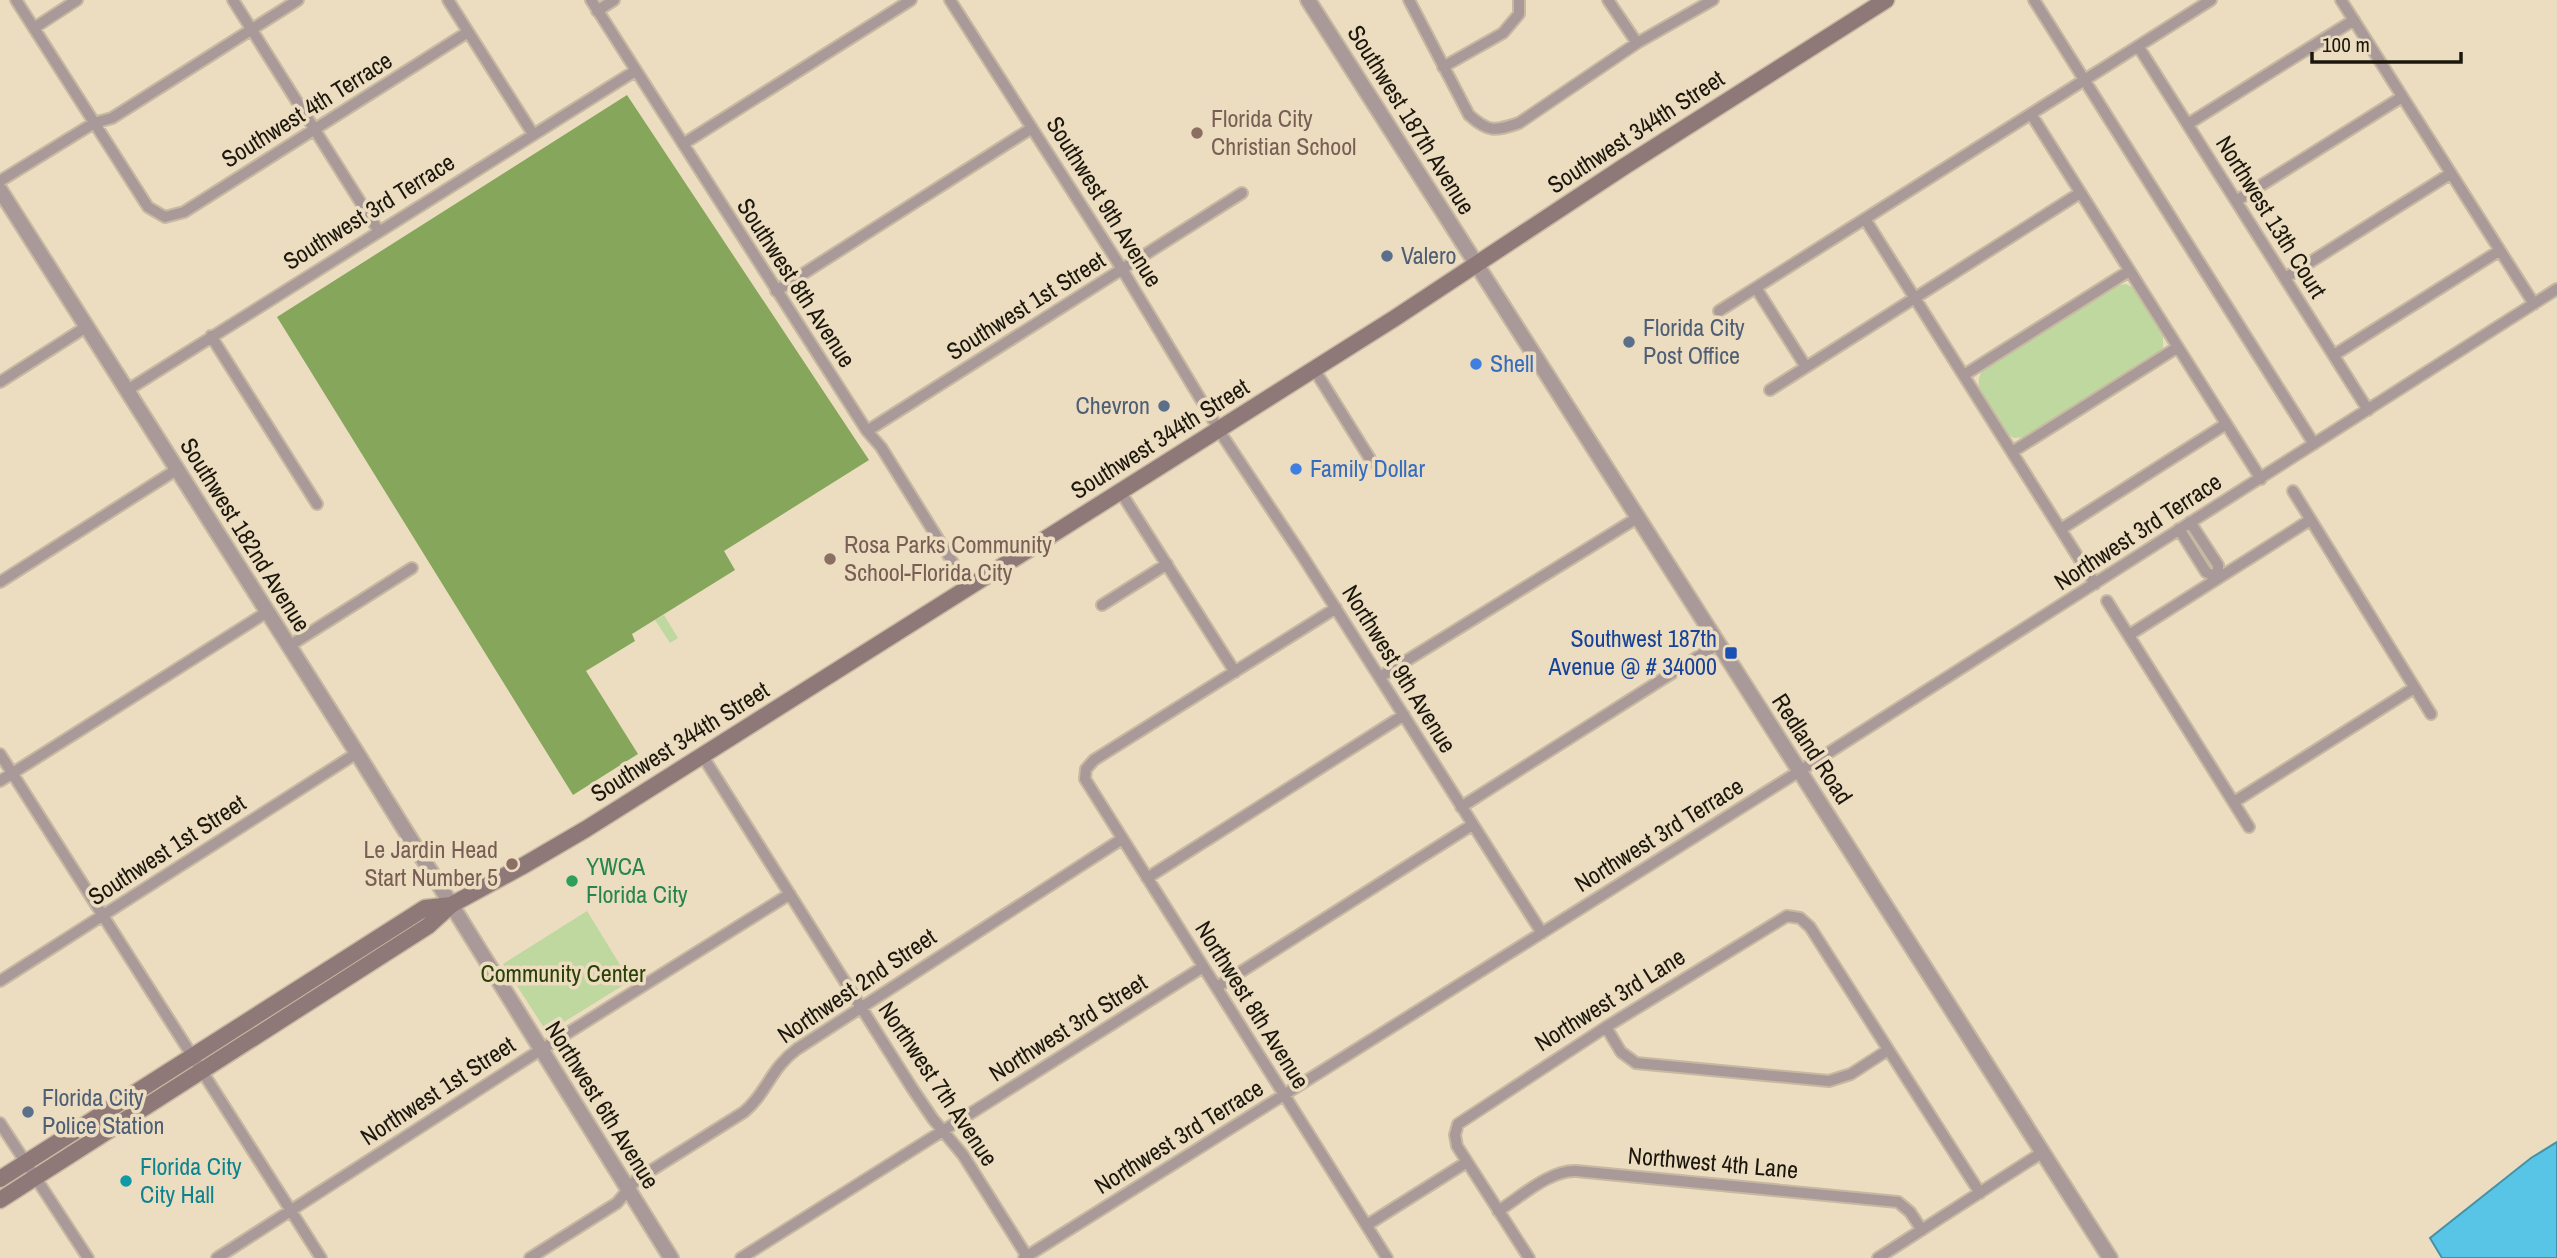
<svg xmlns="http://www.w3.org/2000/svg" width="2557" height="1258" viewBox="0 0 2557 1258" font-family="'Archivo Narrow',sans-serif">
  <rect width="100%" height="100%" fill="#ecddc1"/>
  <path fill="#bed8a0" d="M 2126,284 L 2132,287 L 2137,293 L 2163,334 L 2163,348 L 2158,353 L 2027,437 L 2014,438 L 2007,434 C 1996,417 1968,389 1983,370 L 2115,286 Z
    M 664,615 L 678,638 L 670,643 L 655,620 Z
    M 587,911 L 630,981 L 551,1030 L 546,1031 L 503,964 Z"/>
  <path fill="#85a65b" d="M 627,95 L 869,460 L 724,551 L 735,570 L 632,634 L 635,641 L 586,671 L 638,754 L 573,795 L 277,317 Z"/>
  <path fill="#59c5e6" stroke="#4791a5" stroke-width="2" d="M 2557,1142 L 2557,1258 L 2442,1258 L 2430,1238 L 2531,1158 Z"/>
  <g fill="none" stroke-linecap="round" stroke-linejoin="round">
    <defs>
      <path id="minor" d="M 16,0 L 148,207 L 165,217 L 184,212 L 468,32
        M 233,0 L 378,230
        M 448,0 L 533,134
        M 591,0 L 867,431 L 881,447 L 968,587
        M 950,0 L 1122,269 L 1224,438 L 1303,557 L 1542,933
        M 1409,0 L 1469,115 C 1489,133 1495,131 1519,123 L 1637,43 L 1713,0
        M 1608,0 L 1637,43
        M 2034,0 L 2314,444
        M 2341,0 L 2534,304
        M 597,11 L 614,0
        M 34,28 L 77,0
        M 2138,46 L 2368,410
        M 1443,67 L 1503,33 L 1519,14 L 1519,0
        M 2031,114 L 2261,479
        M 2188,124 L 2354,20
        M 683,144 L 911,0
        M 0,181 L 94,123 L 112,118 L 298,0
        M 2236,201 L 2402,97
        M 1865,219 L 2095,584
        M 2285,278 L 2450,174
        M 1756,288 L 1806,367
        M 776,291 L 1032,128
        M 1719,311 L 2211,0
        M 211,336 L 317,504
        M 2334,355 L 2499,251
        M 1314,369 L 1372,462
        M 1964,375 L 2129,271
        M 0,382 L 86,327
        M 1770,390 L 2080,193
        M 126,391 L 635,71
        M 867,431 L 1242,193
        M 2012,452 L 2178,347
        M 1120,491 L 1235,672
        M 2293,491 L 2431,714
        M 2061,529 L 2226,424
        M 2179,529 L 2206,572 L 2218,578 L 2218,565 L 2190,522
        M 0,582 L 176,470
        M 2107,601 L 2249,827
        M 1102,605 L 1167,564
        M 1336,608 L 1094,760 L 1086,769 L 1085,779 L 1387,1258
        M 2129,635 L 2310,520
        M 289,646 L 412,568
        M 1380,677 L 1637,518
        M 0,754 L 321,1258
        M 702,755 L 912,1088 L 933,1119 L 963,1155 L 1028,1258
        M 0,781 L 267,612
        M 2234,802 L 2414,688
        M 1461,807 L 1718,644
        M 1147,878 L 1404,715
        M 0,981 L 357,753
        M 1217,987 L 1472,825
        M 1606,1027 L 1621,1052 L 1636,1063 L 1829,1081 L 1851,1074 L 1888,1050
        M 0,1123 L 88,1258
        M 1498,1211 C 1521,1197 1549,1170 1576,1171 L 1898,1202 L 1910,1212 L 1922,1230
        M 1367,1225 L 1467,1162
        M 217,1258 L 531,1056 L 790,894
        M 530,1258 L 617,1203 L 636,1180 L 744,1112 C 767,1093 770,1069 797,1049 L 1122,839
        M 741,1258 L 1203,967
        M 1024,1258 L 1814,762 L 2557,289
        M 1529,1258 L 1457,1146 L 1455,1135 L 1458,1124 L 1606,1027 L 1787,916 L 1800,918 L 1810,927 L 1980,1193
        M 1878,1258 L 2043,1152"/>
      <path id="tertiary" d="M 1308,0 L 2110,1258
        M 0,190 L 357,753 L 671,1258"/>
      <path id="secondary" d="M 0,1179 L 425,908 L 451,905
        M 0,1200 L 428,926 L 451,905 L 521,867 L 586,829 L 1395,318 L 1625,166 L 1886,0"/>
    </defs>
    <use href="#minor" stroke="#c7b9a1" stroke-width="14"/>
    <use href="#tertiary" stroke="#c7b9a1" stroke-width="18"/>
    <use href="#secondary" stroke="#c7b9a1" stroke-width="19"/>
    <use href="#minor" stroke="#a99a99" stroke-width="10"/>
    <use href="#tertiary" stroke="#a99a99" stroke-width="14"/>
    <use href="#secondary" stroke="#8f7878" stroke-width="16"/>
  </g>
  <g fill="#8d6e63" stroke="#ecddc1" stroke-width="2.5">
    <circle cx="1197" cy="133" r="7"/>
    <circle cx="830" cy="559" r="7"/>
    <circle cx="512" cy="864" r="7"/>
  </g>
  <g fill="#5c6f8a" stroke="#ecddc1" stroke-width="2.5">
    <circle cx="1387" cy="256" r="7"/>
    <circle cx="1629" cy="342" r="7"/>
    <circle cx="1164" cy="406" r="7"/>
    <circle cx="28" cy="1112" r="7"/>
  </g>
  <g fill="#3f7fe0" stroke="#ecddc1" stroke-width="2.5">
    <circle cx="1476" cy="364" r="7"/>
    <circle cx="1296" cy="469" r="7"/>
  </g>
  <rect fill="#1a4fb4" stroke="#ecddc1" stroke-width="2.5" x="1724" y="646" width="14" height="14" rx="3.5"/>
  <circle fill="#2e9e5b" stroke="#ecddc1" stroke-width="2.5" cx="572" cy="881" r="7"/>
  <circle fill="#0f9aa8" stroke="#ecddc1" stroke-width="2.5" cx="126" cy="1181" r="7"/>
  <g text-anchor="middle" stroke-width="7" stroke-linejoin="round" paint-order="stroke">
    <g font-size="24" fill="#1c170d" stroke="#ecddc1">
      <text transform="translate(307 110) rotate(-32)" y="8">Southwest 4th Terrace</text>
      <text transform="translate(1411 120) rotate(58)" y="8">Southwest 187th Avenue</text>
      <text transform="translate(1636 132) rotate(-33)" y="8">Southwest 344th Street</text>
      <text transform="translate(1104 202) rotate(58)" y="8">Southwest 9th Avenue</text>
      <text transform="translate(369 212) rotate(-32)" y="8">Southwest 3rd Terrace</text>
      <text transform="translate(2271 217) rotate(58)" y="8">Northwest 13th Court</text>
      <text transform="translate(796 283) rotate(57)" y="8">Southwest 8th Avenue</text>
      <text transform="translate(1026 306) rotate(-32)" y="8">Southwest 1st Street</text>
      <text transform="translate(1160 439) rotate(-32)" y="8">Southwest 344th Street</text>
      <text transform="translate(2138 532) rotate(-33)" y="8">Northwest 3rd Terrace</text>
      <text transform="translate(245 535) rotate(58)" y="8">Southwest 182nd Avenue</text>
      <text transform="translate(1399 669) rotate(58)" y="8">Northwest 9th Avenue</text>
      <text transform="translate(680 742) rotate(-32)" y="8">Southwest 344th Street</text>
      <text transform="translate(1812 749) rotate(57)" y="8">Redland Road</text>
      <text transform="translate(1659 835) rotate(-32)" y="8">Northwest 3rd Terrace</text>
      <text transform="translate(167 850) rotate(-33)" y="8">Southwest 1st Street</text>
      <text transform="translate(857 986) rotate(-34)" y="8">Northwest 2nd Street</text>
      <text transform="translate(1610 1000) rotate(-32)" y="8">Northwest 3rd Lane</text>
      <text transform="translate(1252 1005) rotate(58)" y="8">Northwest 8th Avenue</text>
      <text transform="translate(1068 1028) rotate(-32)" y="8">Northwest 3rd Street</text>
      <text transform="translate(938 1084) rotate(56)" y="8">Northwest 7th Avenue</text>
      <text transform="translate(438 1091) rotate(-33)" y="8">Northwest 1st Street</text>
      <text transform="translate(602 1105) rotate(58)" y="8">Northwest 6th Avenue</text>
      <text transform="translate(1179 1137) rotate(-32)" y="8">Northwest 3rd Terrace</text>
      <text transform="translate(1713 1163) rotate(5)" y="8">Northwest 4th Lane</text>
    </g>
    <g font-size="24" fill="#785e54" stroke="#ecddc1" text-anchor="start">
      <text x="1211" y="127">Florida City<tspan x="1211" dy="28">Christian School</tspan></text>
      <text x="844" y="553">Rosa Parks Community<tspan x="844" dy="28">School-Florida City</tspan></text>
      <text x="498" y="858" text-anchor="end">Le Jardin Head<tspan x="498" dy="28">Start Number 5</tspan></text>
    </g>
    <g font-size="24" fill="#4e5e75" stroke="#ecddc1" text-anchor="start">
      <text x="1401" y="264">Valero</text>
      <text x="1643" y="336">Florida City<tspan x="1643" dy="28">Post Office</tspan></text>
      <text x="1150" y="414" text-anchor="end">Chevron</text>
      <text x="42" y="1106">Florida City<tspan x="42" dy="28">Police Station</tspan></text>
    </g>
    <g font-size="24" fill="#366cbe" stroke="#ecddc1" text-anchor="start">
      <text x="1490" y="372">Shell</text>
      <text x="1310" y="477">Family Dollar</text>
    </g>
    <g font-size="24" fill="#164399" stroke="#ecddc1" text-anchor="end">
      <text x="1717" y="647">Southwest 187th<tspan x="1717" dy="28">Avenue @ # 34000</tspan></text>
    </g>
    <g font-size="24" fill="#27864d" stroke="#ecddc1" text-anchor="start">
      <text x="586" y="875">YWCA<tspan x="586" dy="28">Florida City</tspan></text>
    </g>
    <g font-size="24" fill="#2b4007" stroke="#ecddc1">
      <text x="563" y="982">Community Center</text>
    </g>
    <g font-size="24" fill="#0d838f" stroke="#ecddc1" text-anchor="start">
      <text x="140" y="1175">Florida City<tspan x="140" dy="28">City Hall</tspan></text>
    </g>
  </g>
  <path d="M2312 52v10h149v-10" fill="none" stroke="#1c170d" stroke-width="3.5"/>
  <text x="2322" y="52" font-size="21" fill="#1c170d" stroke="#ecddc1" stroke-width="5" paint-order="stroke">100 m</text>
</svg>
